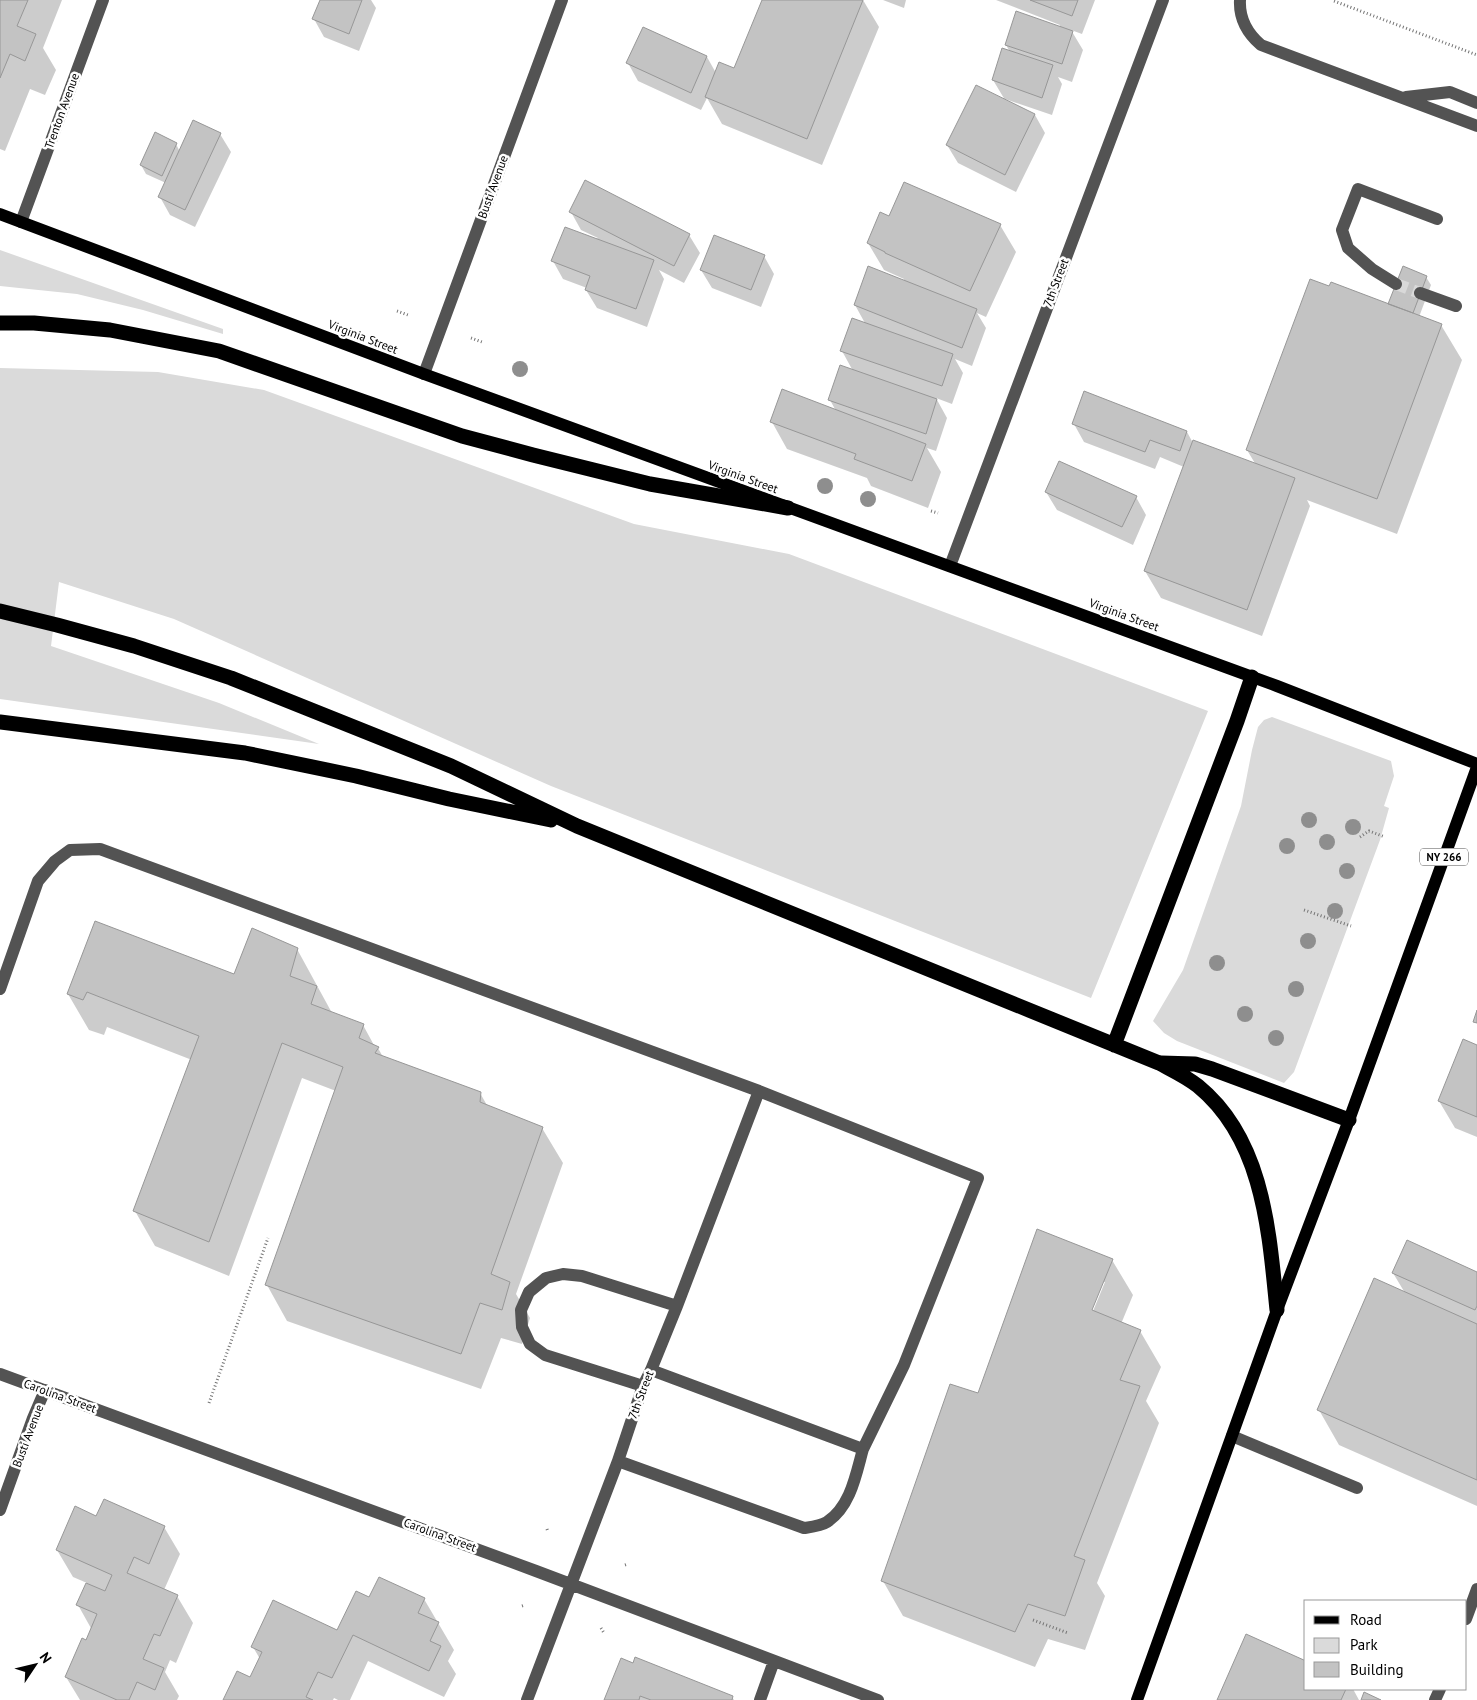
<svg xmlns="http://www.w3.org/2000/svg" width="1477" height="1700" viewBox="0 0 1477 1700" font-family="'PT Sans',sans-serif">
  <rect width="100%" height="100%" fill="#fff"/>
  <path fill="#dadada" d="M 0,250 L 223,329 L 223,334 L 143,310 L 77,294 L 0,286 Z
    M 0,368 L 158,372 L 264,390 L 634,524 L 789,554 L 1208,711 L 1091,998 L 551,786 L 174,619 L 59,582 L 51,646 L 219,703 L 319,744 L 0,699 Z
    M 1272,717 L 1391,761 L 1394,776 L 1384,806 L 1389,808 L 1380,840 L 1294,1072 L 1284,1083 L 1177,1041 L 1164,1033 L 1153,1021 L 1183,970 L 1241,806 L 1252,750 L 1258,727 L 1264,720 Z"/>
  <path fill="#0003" fill-rule="evenodd" d="M 0,0 L 62,0 L 43,48 L 56,70 L 45,95 L 30,89 L 5,151 L 0,149 Z
    M 321,0 L 371,0 L 376,8 L 359,51 L 324,37 L 314,19 Z
    M 763,0 L 863,0 L 879,27 L 822,165 L 722,124 L 707,98 L 701,110 L 638,81 L 628,63 L 644,28 L 707,57 L 716,73 L 735,70 Z
    M 883,0 L 906,0 L 904,8 Z
    M 996,0 L 1095,0 L 1082,34 L 1071,30 L 1083,50 L 1072,82 L 1058,77 L 1062,84 L 1052,115 L 1005,99 L 1005,100 L 993,80 L 1010,52 L 1006,45 L 1059,27 L 1060,25 Z
    M 1035,115 L 1045,133 L 1016,192 L 958,163 L 947,145 Z
    M 220,134 L 231,152 L 195,227 L 170,215 L 160,197 L 166,183 L 146,174 L 141,165 L 176,144 L 180,152 Z
    M 571,212 L 689,235 L 700,253 L 684,283 L 659,270 L 664,279 L 647,327 L 597,308 L 586,290 L 587,288 L 563,279 L 553,261 L 598,238 L 581,230 Z
    M 890,218 L 1000,225 L 1016,252 L 986,317 L 977,313 L 986,328 L 972,366 L 955,359 L 963,373 L 952,404 L 936,398 L 947,418 L 936,451 L 927,448 L 941,472 L 928,508 L 871,486 L 867,478 L 787,449 L 772,422 L 836,411 L 830,400 L 853,371 L 842,351 L 866,325 L 855,305 L 903,281 L 904,279 L 884,270 L 868,243 Z
    M 764,256 L 774,274 L 761,307 L 712,288 L 701,270 Z
    M 1426,277 L 1431,285 L 1419,317 L 1441,325 L 1462,360 L 1397,534 L 1307,500 L 1310,506 L 1262,636 L 1161,598 L 1145,571 L 1184,467 L 1160,457 L 1155,469 L 1084,442 L 1074,424 L 1187,432 L 1193,443 L 1256,465 L 1247,450 L 1389,305 Z
    M 1046,492 L 1136,497 L 1146,515 L 1133,545 L 1057,510 Z
    M 96,923 L 235,975 L 297,949 L 332,1013 L 363,1025 L 375,1047 L 378,1048 L 383,1057 L 480,1093 L 488,1107 L 542,1128 L 563,1163 L 516,1294 L 530,1318 L 522,1344 L 501,1338 L 481,1389 L 287,1321 L 267,1285 L 336,1091 L 302,1078 L 229,1276 L 155,1246 L 135,1211 L 192,1060 L 107,1027 L 104,1035 L 89,1030 L 68,994 Z
    M 1477,1046 L 1477,1137 L 1455,1128 L 1439,1101 Z
    M 1112,1260 L 1133,1295 L 1121,1324 L 1140,1331 L 1161,1367 L 1146,1401 L 1159,1423 L 1097,1583 L 1105,1596 L 1085,1650 L 1048,1639 L 1035,1667 L 903,1616 L 883,1581 L 978,1395 ZM 1103,1282 L 1105,1282 L 1091,1316 L 1089,1316 Z
    M 1393,1273 L 1477,1273 L 1477,1506 L 1339,1445 L 1319,1410 L 1405,1293 Z
    M 97,1518 L 164,1527 L 180,1554 L 164,1590 L 177,1596 L 193,1623 L 176,1663 L 170,1660 L 165,1672 L 179,1696 L 177,1700 L 80,1700 L 66,1677 L 92,1630 L 78,1605 L 87,1583 L 73,1577 L 57,1550 Z
    M 370,1599 L 424,1599 L 454,1650 L 448,1661 L 456,1674 L 444,1697 L 368,1661 L 350,1700 L 338,1700 L 334,1698 L 333,1700 L 225,1700 L 250,1679 L 260,1659 L 253,1647 L 337,1632 Z
    M 621,1659 L 732,1697 L 734,1700 L 605,1700 Z
    M 1306,1689 L 1353,1689 L 1359,1700 L 1218,1700 Z"/>
  <path fill="#c3c3c3" stroke="#979797" d="M 0,0 L 28,0 L 17,26 L 36,34 L 25,61 L 10,54 L 0,78 Z
    M 320,0 L 362,0 L 349,34 L 312,19 Z
    M 762,0 L 863,0 L 807,139 L 705,97 L 719,62 L 734,68 Z
    M 1030,0 L 1078,0 L 1072,16 Z
    M 1016,11 L 1073,31 L 1062,64 L 1005,45 Z
    M 643,27 L 707,56 L 691,93 L 626,63 Z
    M 1002,48 L 1053,65 L 1042,98 L 992,80 Z
    M 976,85 L 1035,114 L 1005,175 L 946,145 Z
    M 193,120 L 221,133 L 185,210 L 158,197 Z
    M 155,132 L 177,143 L 162,176 L 140,165 Z
    M 585,180 L 690,234 L 674,266 L 569,212 Z
    M 904,182 L 1001,224 L 970,291 L 885,253 L 885,252 L 867,243 L 880,212 L 889,216 Z
    M 565,227 L 654,260 L 636,309 L 585,290 L 590,276 L 551,261 Z
    M 714,235 L 765,255 L 751,290 L 700,270 Z
    M 868,266 L 977,309 L 962,348 L 854,305 Z
    M 1403,266 L 1427,276 L 1413,313 L 1388,304 Z
    M 1310,279 L 1329,286 L 1331,282 L 1442,324 L 1377,499 L 1246,450 Z
    M 852,318 L 953,354 L 942,386 L 840,351 Z
    M 840,365 L 937,399 L 926,434 L 828,400 Z
    M 782,389 L 926,444 L 912,481 L 854,459 L 856,454 L 770,422 Z
    M 1084,391 L 1187,431 L 1180,451 L 1150,440 L 1145,452 L 1072,424 Z
    M 1193,440 L 1295,478 L 1247,610 L 1144,571 Z
    M 1059,461 L 1137,496 L 1122,527 L 1045,492 Z
    M 95,921 L 234,974 L 252,928 L 298,948 L 290,976 L 317,986 L 311,1004 L 364,1024 L 359,1038 L 379,1047 L 375,1053 L 481,1092 L 480,1102 L 543,1127 L 491,1274 L 510,1282 L 502,1310 L 480,1303 L 461,1354 L 265,1285 L 343,1067 L 282,1043 L 209,1242 L 133,1211 L 199,1036 L 87,992 L 83,1000 L 67,994 Z
    M 1477,1010 L 1477,1023 L 1473,1022 Z
    M 1463,1039 L 1477,1045 L 1477,1117 L 1438,1101 Z
    M 1037,1229 L 1113,1259 L 1092,1310 L 1141,1330 L 1120,1380 L 1140,1386 L 1074,1556 L 1085,1560 L 1065,1616 L 1028,1604 L 1015,1632 L 881,1581 L 950,1384 L 978,1393 Z
    M 1407,1240 L 1477,1272 L 1477,1306 L 1475,1310 L 1392,1273 Z
    M 1374,1278 L 1477,1324 L 1477,1480 L 1317,1410 Z
    M 104,1499 L 165,1526 L 149,1564 L 134,1557 L 127,1573 L 178,1595 L 160,1636 L 154,1634 L 143,1659 L 164,1668 L 155,1690 L 137,1682 L 129,1700 L 117,1700 L 65,1677 L 82,1638 L 86,1640 L 97,1614 L 76,1605 L 86,1583 L 105,1591 L 112,1575 L 56,1550 L 75,1506 L 96,1516 Z
    M 379,1577 L 425,1598 L 418,1613 L 439,1622 L 430,1641 L 441,1646 L 429,1671 L 353,1635 L 332,1678 L 318,1672 L 306,1697 L 313,1700 L 223,1700 L 237,1671 L 250,1677 L 262,1652 L 251,1647 L 273,1600 L 337,1630 L 356,1591 L 369,1597 Z
    M 1246,1634 L 1306,1661 L 1306,1689 L 1346,1689 L 1341,1700 L 1217,1700 Z
    M 635,1657 L 733,1696 L 732,1700 L 651,1700 L 640,1696 L 639,1700 L 604,1700 L 621,1658 L 633,1663 Z
    M 1364,1692 L 1381,1700 L 1361,1700 Z"/>
  <g fill="none" stroke-linecap="round" stroke-linejoin="round">
    <path stroke="#d9d9d9" stroke-width="12" stroke-dasharray="12 6" stroke-linecap="butt" d="M 1396,284 L 1420,293"/>
    <path stroke="#757575" stroke-width="3" stroke-dasharray="1 2.5" stroke-linecap="butt" d="M 1334,1 L 1477,55
      M 397,311 L 408,315
      M 471,338 L 482,342
      M 931,511 L 938,513
      M 1360,837 L 1369,831 L 1385,837
      M 1304,910 L 1351,926
      M 209,1403 L 268,1238
      M 547,1529 L 548,1532
      M 625,1565 L 628,1564
      M 522,1606 L 525,1605
      M 1033,1620 L 1068,1633
      M 601,1628 L 604,1633"/>
    <path stroke="#535353" stroke-width="12" d="M 1240,0 C 1239,19 1247,33 1261,45 L 1477,126
      M 1406,97 L 1450,92 L 1477,103
      M 21,222 L 103,0
      M 1396,284 L 1372,269 L 1348,248 L 1342,230 L 1358,189 L 1437,219
      M 1420,293 L 1456,306
      M 424,374 L 562,0
      M 950,566 L 1163,0
      M 0,989 L 38,881 L 55,861 L 70,850 L 100,849 L 759,1091 L 978,1178 L 904,1365 L 863,1449
      M 0,1374 L 536,1571 L 878,1700
      M 643,1386 L 545,1355 L 530,1344 L 522,1327 L 521,1310 L 529,1292 L 546,1278 L 563,1274 L 582,1276 L 677,1306
      M 1232,1436 L 1357,1488
      M 618,1461 L 804,1528 C 811,1527 821,1526 827,1522 C 851,1506 856,1474 863,1449 L 651,1370
      M 0,1510 L 33,1418 L 45,1390
      M 1466,1619 L 1477,1589
      M 527,1700 L 618,1461 L 643,1386 L 651,1370 L 677,1306 L 759,1091
      M 760,1700 L 774,1661
      M 1435,1700 L 1440,1689"/>
    <path stroke="#000" stroke-width="12" d="M 0,214 L 424,374 L 1277,686 L 1477,764
      M 1137,1700 L 1277,1310 L 1349,1120 L 1477,767"/>
    <path stroke="#000" stroke-width="15" d="M 0,323 L 34,323 L 110,330 L 219,351 L 462,436 L 533,455 L 650,484 L 788,508
      M 0,611 L 57,625 L 134,646 L 231,678 L 451,766 L 577,826 L 1159,1063 C 1172,1070 1187,1077 1198,1086 C 1264,1140 1269,1232 1277,1310
      M 0,722 L 245,753 L 356,776 L 449,799 L 551,820
      M 1114,1045 L 1237,721 L 1252,677
      M 1161,1063 L 1195,1064 L 1212,1069 L 1349,1120"/>
  </g>
  <g fill="#8e8e8e">
    <circle cx="520" cy="369" r="8"/>
    <circle cx="825" cy="486" r="8"/>
    <circle cx="868" cy="499" r="8"/>
    <circle cx="1309" cy="820" r="8"/>
    <circle cx="1353" cy="827" r="8"/>
    <circle cx="1327" cy="842" r="8"/>
    <circle cx="1287" cy="846" r="8"/>
    <circle cx="1347" cy="871" r="8"/>
    <circle cx="1335" cy="911" r="8"/>
    <circle cx="1308" cy="941" r="8"/>
    <circle cx="1217" cy="963" r="8"/>
    <circle cx="1296" cy="989" r="8"/>
    <circle cx="1245" cy="1014" r="8"/>
    <circle cx="1276" cy="1038" r="8"/>
  </g>
  <g text-anchor="middle" stroke-width="5" stroke-linejoin="round" paint-order="stroke">
    <rect fill="#fff" stroke="#4c4c4c" stroke-width="1" x="1420" y="848.5" width="48" height="17" rx="4"/>
    <g font-size="11" font-weight="bold" fill="#000">
      <text x="1444" y="861">NY 266</text>
    </g>
    <g font-size="12" fill="#000" stroke="#fff">
      <text transform="translate(62 111) rotate(-70)" y="4">Trenton Avenue</text>
      <text transform="translate(493 187) rotate(-70)" y="4">Busti Avenue</text>
      <text transform="translate(1056 283) rotate(-69)" y="4">7th Street</text>
      <text transform="translate(363 337) rotate(21)" y="4">Virginia Street</text>
      <text transform="translate(743 477) rotate(20)" y="4">Virginia Street</text>
      <text transform="translate(1124 615) rotate(20)" y="4">Virginia Street</text>
      <text transform="translate(641 1395) rotate(-69)" y="4">7th Street</text>
      <text transform="translate(60 1396) rotate(20)" y="4">Carolina Street</text>
      <text transform="translate(28 1436) rotate(-69)" y="4">Busti Avenue</text>
      <text transform="translate(440 1535) rotate(20)" y="4">Carolina Street</text>
    </g>
  </g>
  <rect x="1304" y="1600" width="162" height="90" fill="#ffffff" stroke="#999999"/>
  <rect x="1314" y="1616" width="25" height="8" fill="#000000" stroke="#999999"/>
  <text x="1350" y="1625" font-size="15" fill="#000000">Road</text>
  <rect x="1314" y="1638" width="25" height="15" fill="#dadada" stroke="#999999"/>
  <text x="1350" y="1650" font-size="15" fill="#000000">Park</text>
  <rect x="1314" y="1662" width="25" height="15" fill="#c3c3c3" stroke="#999999"/>
  <text x="1350" y="1675" font-size="15" fill="#000000">Building</text>
  <g transform="translate(35 1665) rotate(55)" stroke="#ffffff" stroke-width="4" paint-order="stroke">
  <path d="M0-4L9 19L0 12L-9 19Z" fill="#000000"/>
  <text y="-8" font-size="14" font-weight="bold" text-anchor="middle" fill="#000000">N</text>
  </g>
</svg>
